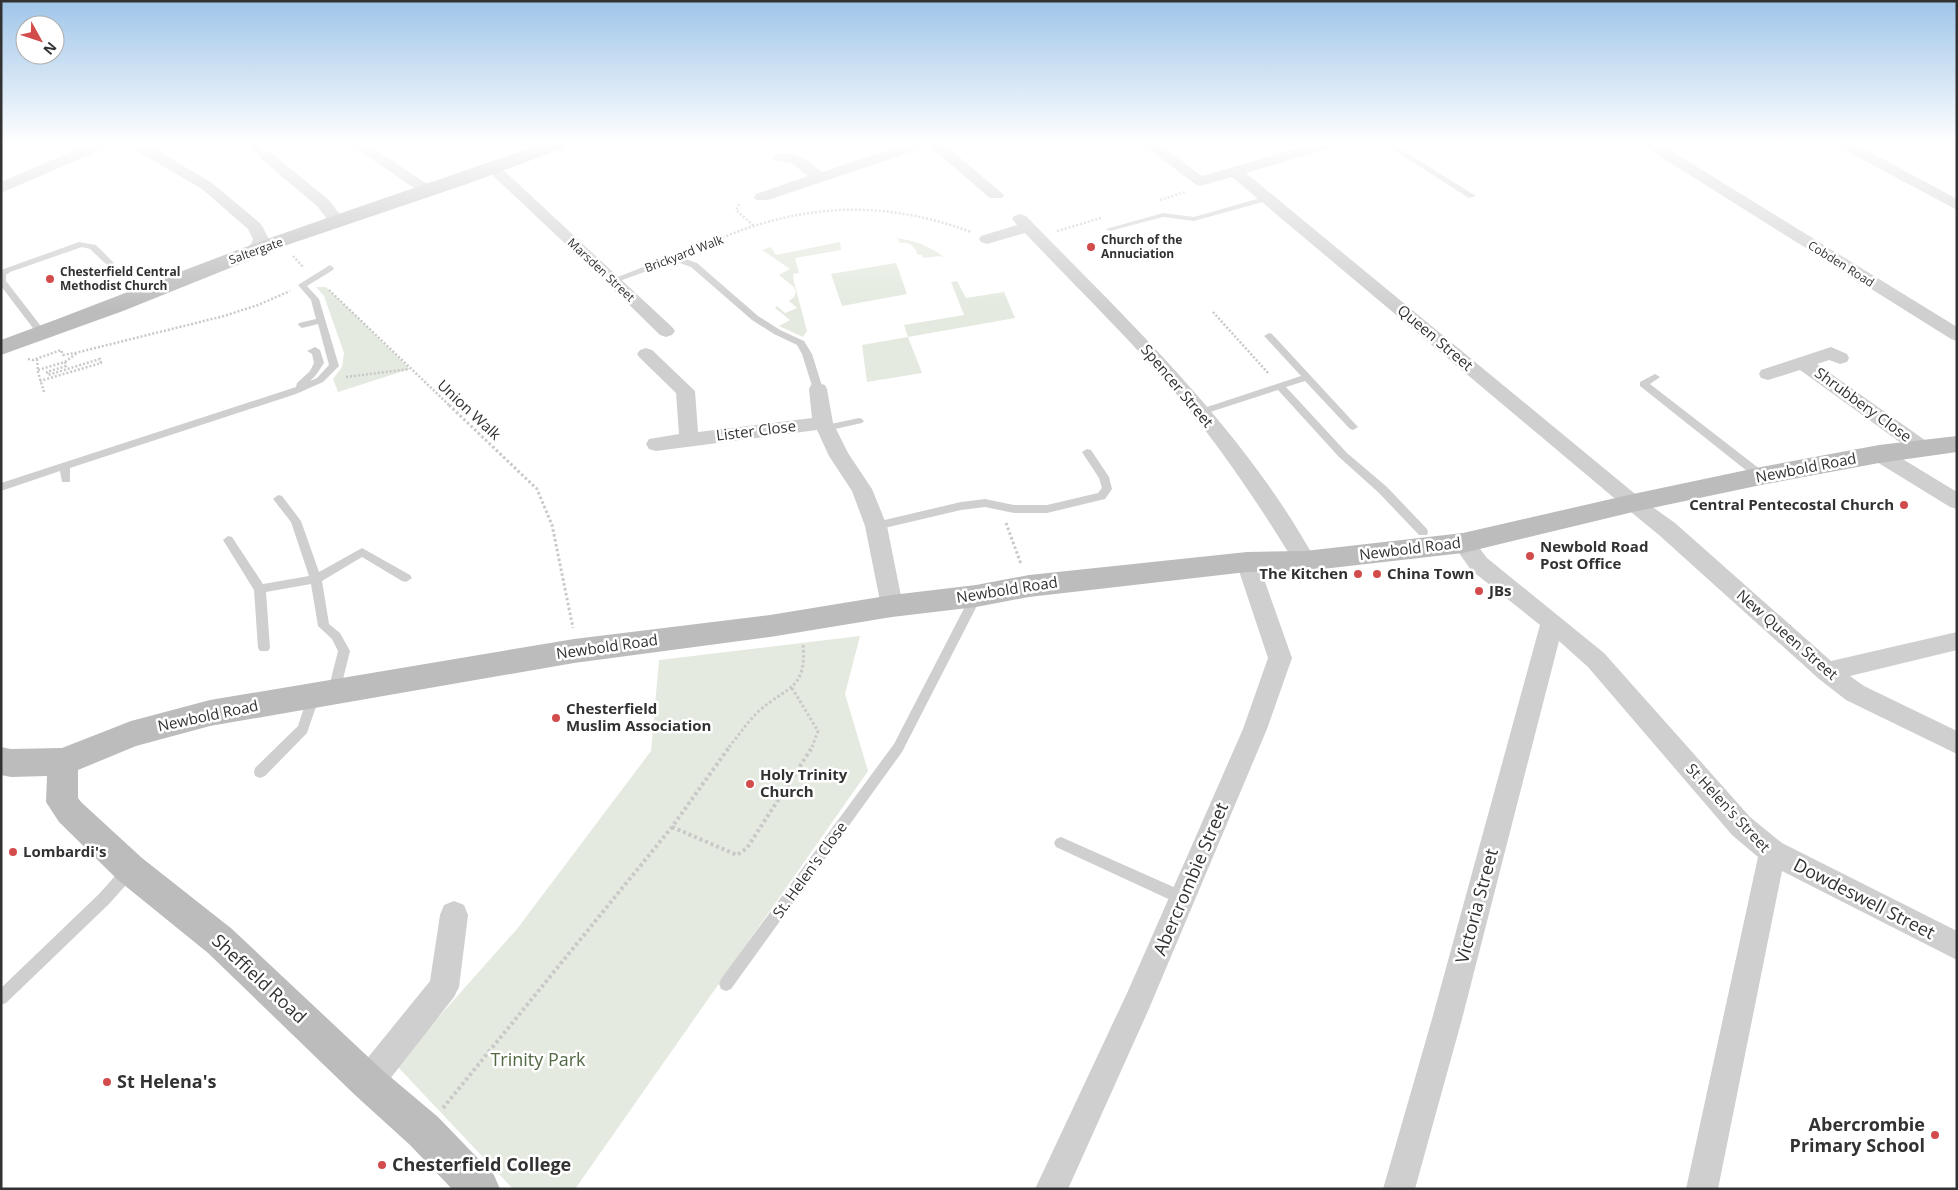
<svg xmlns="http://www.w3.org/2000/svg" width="1958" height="1190" viewBox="0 0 1958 1190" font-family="'Open Sans',sans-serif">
  <rect width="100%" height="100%" fill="#fff"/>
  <path fill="#e4eadf" d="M 897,238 C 916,241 930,246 945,258 L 940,256 L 923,258 L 922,255 L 918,255 C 914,246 910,242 900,243 Z
    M 840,242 L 841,250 L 795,258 L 799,273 L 793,274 L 794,282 L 807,331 L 803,337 L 779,326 L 790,320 L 775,308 L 777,306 L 785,313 L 797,308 L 789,301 L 794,297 L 796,292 L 794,287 L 779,275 L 790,269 L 762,250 L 771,247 L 776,255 Z
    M 896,263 L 907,294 L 842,306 L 831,274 Z
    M 957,281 L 966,298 L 1004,292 L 1015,318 L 908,337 L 922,373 L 867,382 L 862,345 L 908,337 L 904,325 L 964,315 L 951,282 Z
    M 316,287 L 326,287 L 410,369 L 338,392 L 333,379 L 342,367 L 344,353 L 324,296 Z
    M 860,636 L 845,694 L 868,771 L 575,1189 L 513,1189 L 396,1065 L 517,929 L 651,751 L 659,660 Z"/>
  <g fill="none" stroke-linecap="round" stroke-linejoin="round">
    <path stroke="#c9c9c9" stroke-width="2.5" stroke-dasharray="2 2" stroke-linecap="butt" d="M 1160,200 L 1185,192
      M 739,204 L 736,210 L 754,226
      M 1057,231 L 1101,218
      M 697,249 C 716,241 734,232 754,226 C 829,202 898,205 971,232
      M 293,256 L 304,268
      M 329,290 L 450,406
      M 1213,312 L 1269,374
      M 28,359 L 33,360 L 61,350 L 63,355 L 75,353 L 224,316 L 258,305 L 290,291
      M 37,359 L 38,372 L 44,392
      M 65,362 L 77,353
      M 38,370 L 65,362 L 66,366 L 47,372 L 48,375 L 100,359 L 101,363 L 40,381
      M 346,377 L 409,369"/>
    <path stroke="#c9c9c9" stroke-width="3" stroke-dasharray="2.5 2.5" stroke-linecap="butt" d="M 449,405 L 537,489 L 552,525 L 573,628
      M 1006,523 L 1021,564
      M 792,688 L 818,731 L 812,747
      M 729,747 C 739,735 748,721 759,711 C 787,686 807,690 803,644"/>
    <path stroke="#c9c9c9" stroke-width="4" stroke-dasharray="3 3" stroke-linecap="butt" d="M 672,827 L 737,855 L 747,848 L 813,746
      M 443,1108 L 672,827 L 730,746"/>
    <path fill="#cfcfcf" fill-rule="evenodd" d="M 247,144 L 256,144 L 269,155 L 262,157 Z
      M 526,144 L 534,144 L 541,152 L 534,154 Z
      M 1384,144 L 1393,144 L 1476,196 L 1469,198 Z
      M 1267,196 L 1271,198 L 1270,200 L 1194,221 L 1163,217 L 1110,231 L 1106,229 L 1163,213 L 1194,217 Z
      M 79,242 L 96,245 L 114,263 L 110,266 L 107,265 L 90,249 L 82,247 L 10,272 L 6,275 L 6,281 L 47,334 L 45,336 L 39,336 L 1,286 L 1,270 Z
      M 674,255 L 697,263 L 758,316 L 780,330 L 804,341 L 812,354 L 823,389 L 821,391 L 818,392 L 813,389 L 802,354 L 797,345 L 774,334 L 752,320 L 691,267 L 674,261 L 617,282 L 614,283 L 610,280 Z
      M 330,265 L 334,268 L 333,270 L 307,286 L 319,299 L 339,366 L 323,382 L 296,394 L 70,468 L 70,482 L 62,482 L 60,471 L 1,491 L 1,483 L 296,387 L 297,383 L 310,371 L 314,363 L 312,354 L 307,351 L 315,347 L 320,350 L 324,363 L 316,375 L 310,381 L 317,378 L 329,365 L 318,324 L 302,328 L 298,325 L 299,323 L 316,319 L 311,300 L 298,285 Z
      M 1269,333 L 1272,334 L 1358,427 L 1353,430 L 1350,429 L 1305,381 L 1286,387 L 1347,453 L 1387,487 L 1427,529 L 1428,532 L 1427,535 L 1419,535 L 1379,493 L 1339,457 L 1278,390 L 1204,414 L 1198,414 L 1196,412 L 1198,410 L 1301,376 L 1266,338 L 1264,336 Z
      M 1655,374 L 1660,377 L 1650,384 L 1765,473 L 1766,476 L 1765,479 L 1757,479 L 1640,386 L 1640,382 Z
      M 859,418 L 862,419 L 864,421 L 862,423 L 826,431 L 821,428 L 826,425 Z
      M 1087,449 L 1091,450 L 1109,477 L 1112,489 L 1105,499 L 1047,513 L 1014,513 L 985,507 L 961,510 L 876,530 L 871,526 L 876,522 L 961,502 L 985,499 L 1014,505 L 1047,505 L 1098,493 L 1102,488 L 1099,478 L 1082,452 Z
      M 278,495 L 282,496 L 301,521 L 319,572 L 362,548 L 410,575 L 412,578 L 406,582 L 402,581 L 362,557 L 322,581 L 329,624 L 340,633 L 350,651 L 340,691 L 338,695 L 334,696 L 330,695 L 328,691 L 338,651 L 332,639 L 318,626 L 311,584 L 266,592 L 270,648 L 268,651 L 260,651 L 258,648 L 254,590 L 223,540 L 228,536 L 232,537 L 263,584 L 309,576 L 291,522 L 273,499 Z
      M 976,592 L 980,593 L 982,596 L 902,752 L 731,989 L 726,991 L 721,989 L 719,984 L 721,979 L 894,744 L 972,593 Z
      M 314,690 L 318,691 L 320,695 L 307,733 L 265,776 L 260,778 L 255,776 L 254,772 L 255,768 L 298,726 L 308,695 L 310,691 Z
      M 1061,837 L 1187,893 L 1189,898 L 1187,903 L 1182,905 L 1177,903 L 1056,847 L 1054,843 L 1056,839 Z
      M 129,865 L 134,866 L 136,871 L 134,876 L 109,904 L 6,1003 L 1,1005 L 1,988 L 99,894 L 124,866 Z"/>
    <path fill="#cfcfcf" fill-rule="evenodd" d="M 90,144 L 109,144 L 107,147 L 1,193 L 1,182 Z
      M 128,144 L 146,144 L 212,183 L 261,224 L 269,239 C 266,251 258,259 245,256 L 243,252 L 251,244 L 253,239 L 248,229 L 202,189 L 130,147 Z
      M 350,144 L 367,144 L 424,182 L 438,186 L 440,189 L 438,192 L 432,194 L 414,188 Z
      M 906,144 L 944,144 L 1004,195 L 1002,198 L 990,198 L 928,145 L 926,147 L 768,200 L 756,200 L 754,197 L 756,194 L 808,176 L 791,163 L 775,160 L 772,157 L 775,154 C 794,149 808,161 822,172 Z
      M 1142,144 L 1159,144 L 1202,176 L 1313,144 L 1336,144 L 1334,147 L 1246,173 L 1640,498 L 1675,523 L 1831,661 L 1957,632 L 1957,650 L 1850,676 L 1864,686 L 1957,731 L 1957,754 L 1846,700 L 1819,679 L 1659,535 L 1626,508 L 1232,177 L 1200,186 L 1195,184 Z
      M 1643,144 L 1660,144 L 1957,327 L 1957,341 L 1951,339 L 1645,147 Z
      M 1837,144 L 1855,144 L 1957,199 L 1957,210 L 1839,147 Z
      M 265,151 L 270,152 L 329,200 L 345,221 L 343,224 L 331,224 L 317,206 L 260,158 L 258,155 L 260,152 Z
      M 493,163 L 498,165 L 672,327 L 675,331 L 672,335 L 666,337 L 660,335 L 608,284 L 488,171 L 485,168 L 488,165 Z
      M 1020,214 L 1026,216 C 1130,323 1243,428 1316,561 L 1313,567 L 1305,569 L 1297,567 C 1260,505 1219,445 1173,390 C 1126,335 1074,285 1025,233 L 987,244 L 981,242 L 979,239 L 981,236 L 1017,225 L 1012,219 L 1014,216 Z
      M 1831,347 L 1847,354 L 1849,358 L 1847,362 L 1840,364 L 1829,360 L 1817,364 L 1929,443 L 1932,448 L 1929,453 L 1922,455 L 1915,453 L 1800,370 L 1768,380 L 1761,378 L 1759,374 L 1761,370 Z
      M 646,348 L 652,350 L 695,391 L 698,432 L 812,418 L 809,389 L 811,385 L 818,383 L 825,385 L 827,389 L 833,423 L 848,453 L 872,489 L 887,526 L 903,606 L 900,612 L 892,615 L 884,612 L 881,606 L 865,526 L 852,491 L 829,456 L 817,430 L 656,451 L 649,449 L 646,444 L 649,439 L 679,434 L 676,393 L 640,358 L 637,354 L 640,350 Z
      M 1879,447 L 1886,449 L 1957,492 L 1957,509 L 1950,507 L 1872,459 L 1869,454 L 1872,449 Z
      M 1463,535 L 1471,537 L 1487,558 L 1604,653 L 1750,817 L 1782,843 L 1957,931 L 1957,960 L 1782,871 L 1718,1189 L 1686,1189 L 1758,857 L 1732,835 L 1588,667 L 1559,641 L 1462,1019 L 1415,1189 L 1383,1189 L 1432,1019 L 1540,625 L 1471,570 L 1452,543 L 1455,537 Z
      M 1247,554 L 1255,556 L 1258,562 L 1292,658 L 1267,729 L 1148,1011 L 1068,1189 L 1035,1189 L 1128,991 L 1243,729 L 1268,658 L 1236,562 L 1239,556 Z
      M 454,901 L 464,905 L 468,915 L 459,987 L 454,997 L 379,1093 L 368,1097 L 357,1093 L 353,1082 L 357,1071 L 430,981 L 440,915 L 444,905 Z"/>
    <path fill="#bcbcbc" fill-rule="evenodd" d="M 541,144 L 567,144 L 564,148 L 467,184 L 287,245 L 123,311 L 1,355 L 1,340 C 92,307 182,270 273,237 C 362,205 452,176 541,144 Z
      M 1957,436 L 1957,452 L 1879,463 L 1761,485 L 1633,512 L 1463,553 L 1305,571 L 1247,572 L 1029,597 L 976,607 L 892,617 L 770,637 L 574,663 L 210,726 L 136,746 L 78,770 L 78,798 L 81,802 L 142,858 L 232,929 L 381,1069 L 438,1117 L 494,1175 L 500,1189 L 452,1189 L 410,1145 L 355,1095 L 208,953 L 118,880 L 59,822 L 46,802 L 47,776 L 11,777 L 1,775 L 1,747 L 11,749 L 62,748 L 131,721 L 210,700 L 574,639 L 770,615 L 892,595 L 976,585 L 1029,575 L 1247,552 L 1305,551 L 1463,533 L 1633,494 L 1761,467 L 1879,445 Z"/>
  </g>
  <linearGradient id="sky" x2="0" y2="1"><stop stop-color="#9fc5e9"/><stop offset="0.46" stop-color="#fff"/><stop offset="1" stop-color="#fff" stop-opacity="0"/></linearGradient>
  <rect width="1958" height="311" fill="url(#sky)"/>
  <g fill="#d14c4b" stroke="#fff" stroke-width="2">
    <circle cx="1091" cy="247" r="5"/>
    <circle cx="50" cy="279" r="5"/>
    <circle cx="1904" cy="505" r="5"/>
    <circle cx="1530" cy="556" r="5"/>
    <circle cx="1358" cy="574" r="5"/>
    <circle cx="1377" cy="574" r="5"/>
    <circle cx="1479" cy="591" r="5"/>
    <circle cx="556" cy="718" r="5"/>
    <circle cx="750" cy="784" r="5"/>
    <circle cx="13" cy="852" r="5"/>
    <circle cx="107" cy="1082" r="5"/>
    <circle cx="1935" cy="1135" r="5"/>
    <circle cx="382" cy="1165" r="5"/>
  </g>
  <g text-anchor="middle" stroke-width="5" stroke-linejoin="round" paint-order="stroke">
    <g font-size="12" font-weight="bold" fill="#323232" stroke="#fff" text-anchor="start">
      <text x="1101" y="244">Church of the<tspan x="1101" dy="14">Annuciation</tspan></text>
      <text x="60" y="276">Chesterfield Central<tspan x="60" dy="14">Methodist Church</tspan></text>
    </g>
    <g font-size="12" fill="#323232" stroke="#fff">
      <text transform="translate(256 251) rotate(-20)" y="4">Saltergate</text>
      <text transform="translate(684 254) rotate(-21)" y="4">Brickyard Walk</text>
      <text transform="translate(1841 264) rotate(32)" y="4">Cobden Road</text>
      <text transform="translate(601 270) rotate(43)" y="4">Marsden Street</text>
    </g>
    <g font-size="15" fill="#323232" stroke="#fff">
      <text transform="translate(1435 338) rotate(40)" y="5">Queen Street</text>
      <text transform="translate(1177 386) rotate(50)" y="5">Spencer Street</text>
      <text transform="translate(1863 405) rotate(36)" y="5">Shrubbery Close</text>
      <text transform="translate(469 410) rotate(43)" y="5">Union Walk</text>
      <text transform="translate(756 431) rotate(-7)" y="5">Lister Close</text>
      <text transform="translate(1806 468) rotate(-11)" y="5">Newbold Road</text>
      <text transform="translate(1410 549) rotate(-7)" y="5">Newbold Road</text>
      <text transform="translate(1007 590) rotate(-9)" y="5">Newbold Road</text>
      <text transform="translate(1787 635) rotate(41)" y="5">New Queen Street</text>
      <text transform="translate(607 647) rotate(-8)" y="5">Newbold Road</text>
      <text transform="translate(208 716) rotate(-12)" y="5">Newbold Road</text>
      <text transform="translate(1728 808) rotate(47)" y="5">St Helen's Street</text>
      <text transform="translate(810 870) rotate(-54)" y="5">St. Helen's Close</text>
    </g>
    <g font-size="15" font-weight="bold" fill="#323232" stroke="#fff" text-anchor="start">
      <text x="1894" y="510" text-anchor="end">Central Pentecostal Church</text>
      <text x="1540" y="552">Newbold Road<tspan x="1540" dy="17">Post Office</tspan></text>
      <text x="1348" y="579" text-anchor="end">The Kitchen</text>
      <text x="1387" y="579">China Town</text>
      <text x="1489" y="596">JBs</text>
      <text x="566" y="714">Chesterfield<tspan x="566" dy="17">Muslim Association</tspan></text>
      <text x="760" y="780">Holy Trinity<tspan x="760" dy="17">Church</tspan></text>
      <text x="23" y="857">Lombardi's</text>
    </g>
    <g font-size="18" fill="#323232" stroke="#fff">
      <text transform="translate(1191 879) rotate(-67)" y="6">Abercrombie Street</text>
      <text transform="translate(1864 899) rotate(27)" y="6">Dowdeswell Street</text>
      <text transform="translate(1477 906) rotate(-75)" y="6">Victoria Street</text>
      <text transform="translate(259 979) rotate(43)" y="6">Sheffield Road</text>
    </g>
    <g font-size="18" fill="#526944" stroke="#fff">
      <text x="538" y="1066">Trinity Park</text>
    </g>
    <g font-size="18" font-weight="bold" fill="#323232" stroke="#fff" text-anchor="start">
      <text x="117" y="1088">St Helena's</text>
      <text x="1925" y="1131" text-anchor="end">Abercrombie<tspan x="1925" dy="21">Primary School</tspan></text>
      <text x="392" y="1171">Chesterfield College</text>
    </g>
  </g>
  <rect width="1958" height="1190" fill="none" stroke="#323232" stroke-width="5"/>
  <g transform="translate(40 40) rotate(130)"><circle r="24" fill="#ffffff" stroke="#adadad"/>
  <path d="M0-4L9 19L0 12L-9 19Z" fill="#d14c4b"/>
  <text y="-8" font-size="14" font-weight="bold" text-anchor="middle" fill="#323232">N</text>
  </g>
</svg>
